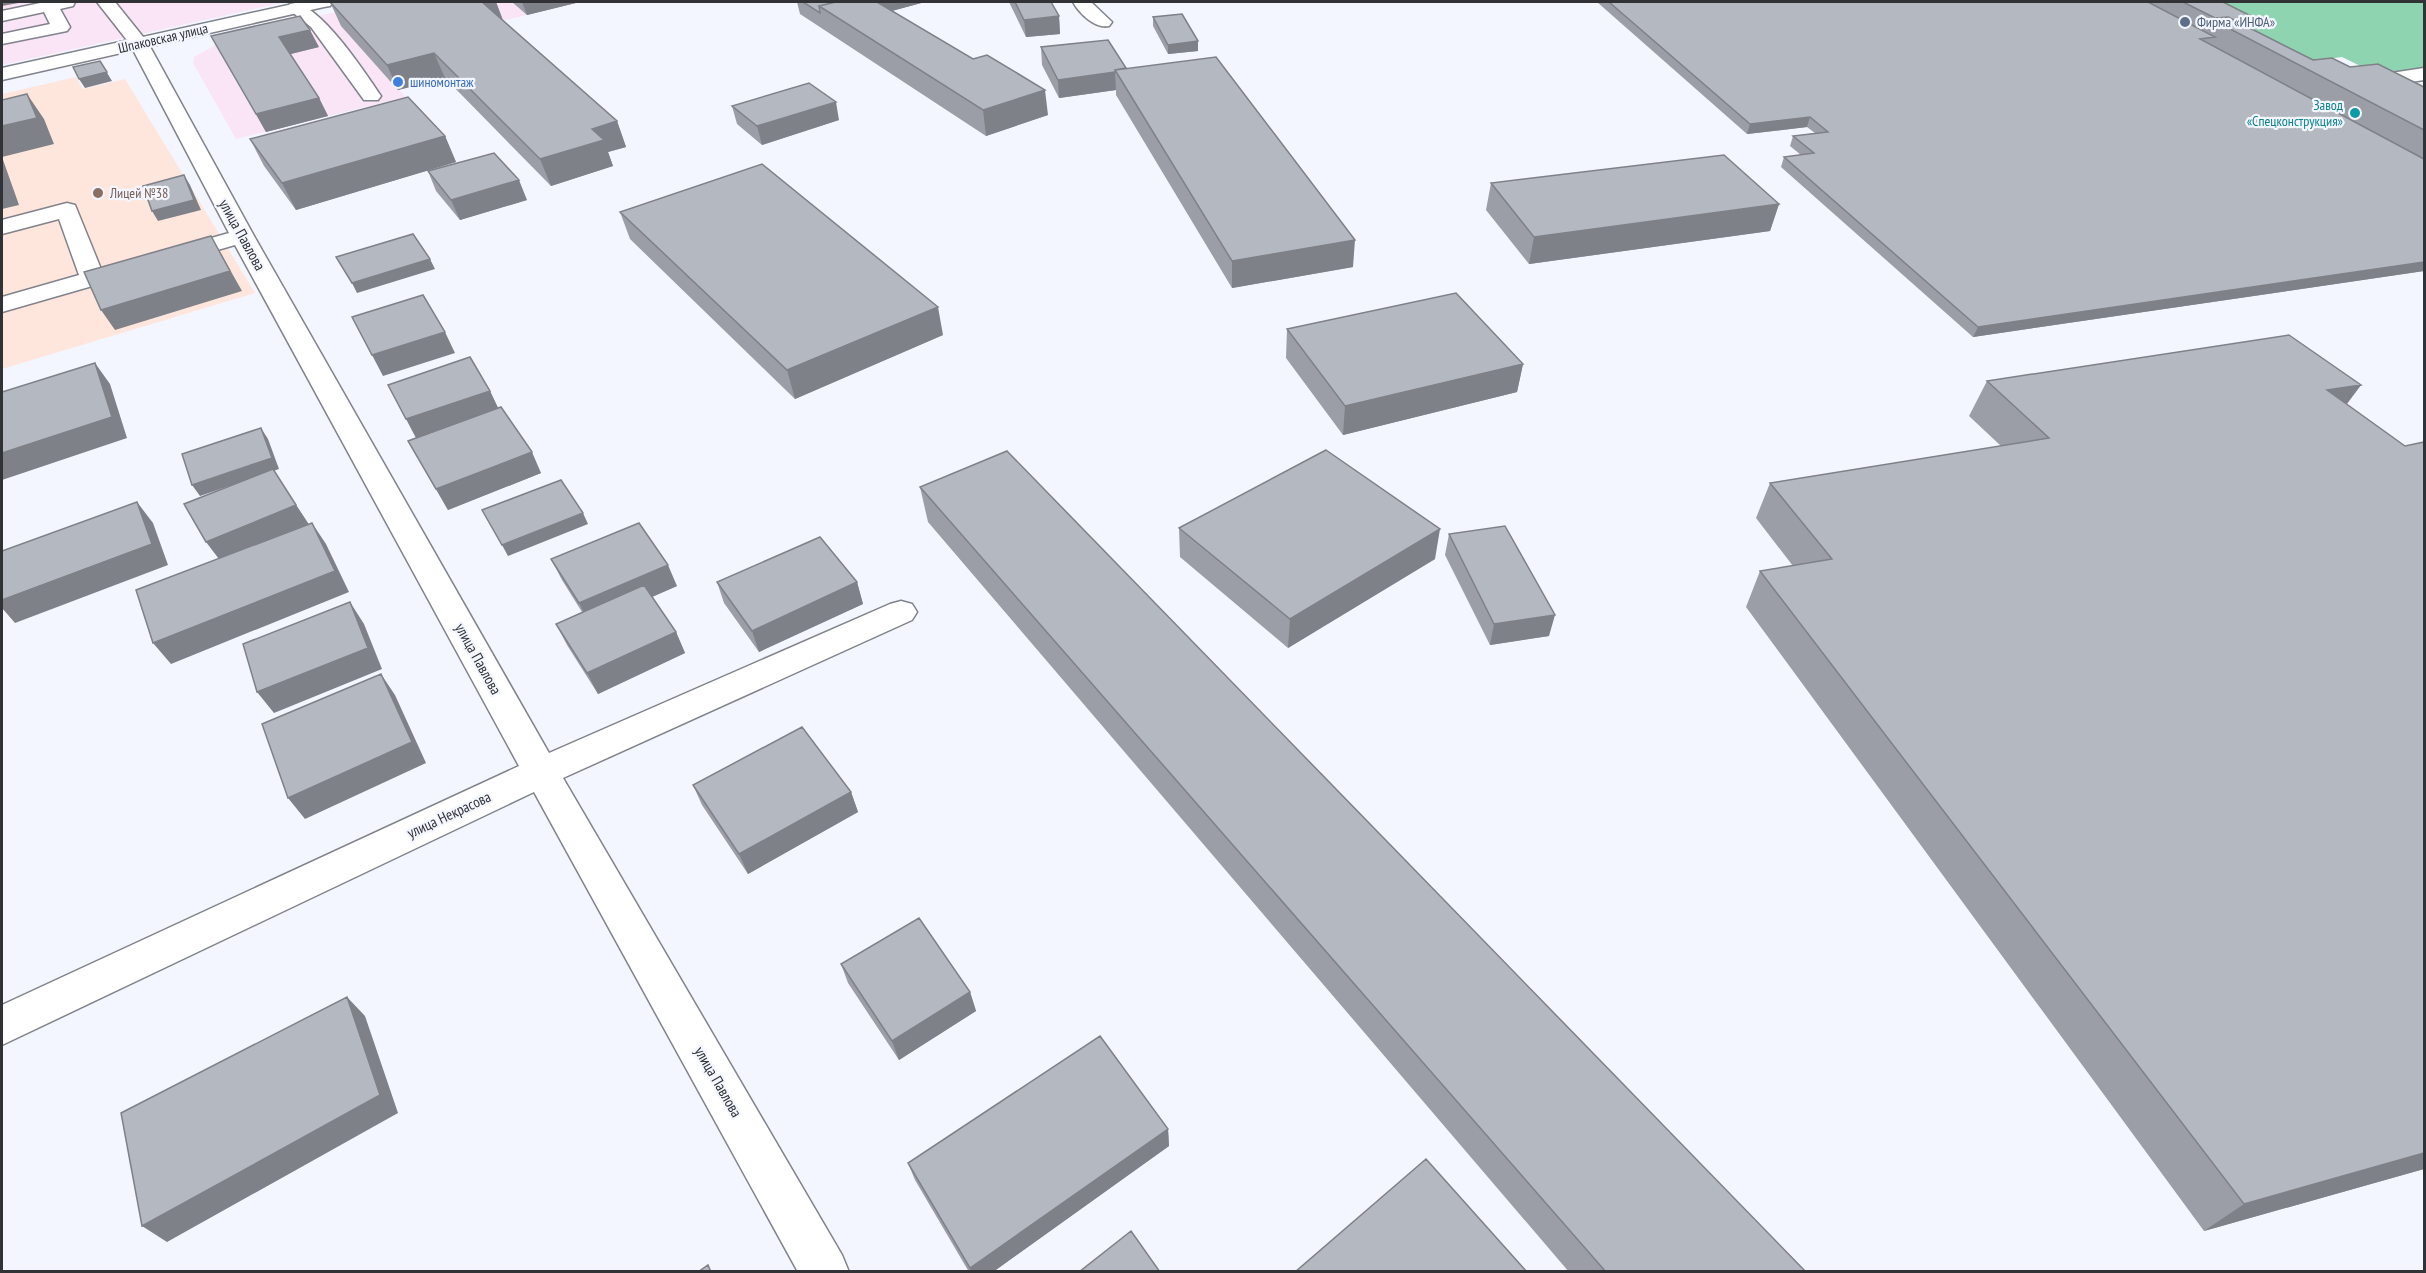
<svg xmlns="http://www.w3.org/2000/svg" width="2426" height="1273" viewBox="0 0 2426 1273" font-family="'PT Sans Narrow',sans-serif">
  <rect width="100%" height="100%" fill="#f3f6fe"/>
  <path fill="#f9e5f5" d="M 2,2 L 285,2 L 2,65 Z
    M 379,2 L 580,2 L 412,43 L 445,78 L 399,90 L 406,97 L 236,139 L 193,63 L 194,57 L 225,40 L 253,31 Z"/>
  <path fill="#ffe6dd" d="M 76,77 L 83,89 L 125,79 L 255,293 L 2,369 L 2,94 Z"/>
  <path fill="#8fd4b1" d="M 2175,2 L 2424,2 L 2424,69 L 2381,76 L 2342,57 L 2313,61 Z"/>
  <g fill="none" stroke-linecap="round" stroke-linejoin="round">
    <defs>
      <path id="minor" d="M 45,2 L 75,2 L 73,6 L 60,9 L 70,27 L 67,31 L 2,44 L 2,34 L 50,24 L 44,12 L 2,21 L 2,11 Z
        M 97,2 L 115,2 L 148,43 L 254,236 L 549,753 L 890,604 L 901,601 L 912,604 L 917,612 L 912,620 L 563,778 L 842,1255 L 849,1272 L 798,1272 L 534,792 L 2,1045 L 2,1005 L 519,766 L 235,245 L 2,312 L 2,297 L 79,275 L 59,219 L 2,234 L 2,220 L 67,203 L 75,205 L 101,269 L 229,233 L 130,44 Z
        M 1073,2 L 1091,2 L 1112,22 L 1109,26 C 1095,29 1079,13 1073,2 Z
        M 296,3 C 324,10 364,71 381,96 L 378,100 L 364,100 L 311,27 L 287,8 L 290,4 Z
        M 2424,68 L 2424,80 L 2358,90 L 2351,88 L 2348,84 L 2351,80 L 2358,78 Z"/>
      <path id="major" d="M 302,2 L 333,2 L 330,6 L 324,7 L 2,80 L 2,68 Z"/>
    </defs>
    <use href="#minor" stroke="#80838c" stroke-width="3"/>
    <use href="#major" stroke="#80838c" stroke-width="3"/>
    <use href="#minor" fill="#fff" fill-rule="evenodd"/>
    <use href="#major" fill="#fff" fill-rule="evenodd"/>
  </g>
  <path fill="#9b9ea6" d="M 330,2 L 496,2 L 503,20 L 617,121 L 626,147 L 608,152 L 613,166 L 551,186 L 445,78 L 398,90 L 341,26 Z
    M 512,2 L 580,2 L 527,15 Z
    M 797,2 L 925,2 L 892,11 L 1048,115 L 986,136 L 800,14 Z
    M 1009,2 L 1051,2 L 1059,16 L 1060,34 L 1026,37 Z
    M 1597,2 L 2223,2 L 2257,19 L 2251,29 L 2313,60 L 2350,67 L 2424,87 L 2424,271 L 1973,337 L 1781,167 L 1784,157 L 1801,155 L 1790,146 L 1793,136 L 1815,133 L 1807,127 L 1747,134 Z
    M 1153,17 L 1198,41 L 1198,51 L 1168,54 L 1153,26 Z
    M 211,36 L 319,47 L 290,54 L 319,98 L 328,116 L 266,132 Z
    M 1041,47 L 1126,68 L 1353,267 L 1232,288 L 1116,95 L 1116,90 L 1059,98 L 1042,65 Z
    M 732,106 L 839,120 L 762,145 L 737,124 Z
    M 445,136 L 456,162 L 296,210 L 264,166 L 250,139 Z
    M 428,171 L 527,200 L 460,220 L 436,191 Z
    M 1491,183 L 1779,204 L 1770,231 L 1529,264 L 1486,210 Z
    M 620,212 L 943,335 L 795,399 L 630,239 Z
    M 1287,329 L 1523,364 L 1517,392 L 1343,435 L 1286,358 Z
    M 1987,381 L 2361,385 L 2347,404 L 2424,1169 L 2204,1231 L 1746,607 L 1760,571 L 1793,566 L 1756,518 L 1770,483 L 2001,446 L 1969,416 Z
    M 490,391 L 498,408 L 541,473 L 448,510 L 408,441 L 416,438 Z
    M 920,487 L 1806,1272 L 1569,1272 L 928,522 Z
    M 1179,528 L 1435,559 L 1288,648 L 1180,557 Z
    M 1449,534 L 1549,636 L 1490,645 L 1445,555 Z
    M 551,559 L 677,586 L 652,597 L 676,632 L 685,653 L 598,694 L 567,645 L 556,624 L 582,612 L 562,580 Z
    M 717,582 L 857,582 L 863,604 L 759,652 L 724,603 Z
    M 693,785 L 851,792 L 858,812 L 748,874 L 702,805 Z
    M 841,964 L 970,992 L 976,1011 L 899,1060 L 848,983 Z
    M 1168,1129 L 1169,1146 L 993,1272 L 969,1272 L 915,1180 L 908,1163 Z"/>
  <path fill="#7e8187" d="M 2,2 L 24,2 L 2,6 Z
    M 481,2 L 496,2 L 503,21 Z
    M 522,2 L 580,2 L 527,15 Z
    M 861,2 L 925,2 L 847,23 Z
    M 1059,16 L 1060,34 L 1026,37 L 1024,20 Z
    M 2257,19 L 2246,37 L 2223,22 Z
    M 310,30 L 319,47 L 287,55 L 279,37 Z
    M 1198,41 L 1198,51 L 1168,54 L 1168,45 Z
    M 434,53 L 445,78 L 398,90 L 387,65 Z
    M 100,61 L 112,81 L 85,88 L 79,79 Z
    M 1115,72 L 1116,90 L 1059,98 L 1058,80 Z
    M 1045,90 L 1048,115 L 986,136 L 983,110 Z
    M 27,94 L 44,119 L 54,144 L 2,157 L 2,126 Z
    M 319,98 L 328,116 L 266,132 L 256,114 Z
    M 836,102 L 839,120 L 762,145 L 757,126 Z
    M 1810,117 L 1807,127 L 1747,134 L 1750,124 Z
    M 617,121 L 626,147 L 608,152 L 613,166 L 551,186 L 540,159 L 592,129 Z
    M 445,136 L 456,162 L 296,210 L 282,183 Z
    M 2,157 L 19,205 L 2,209 Z
    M 184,175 L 190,185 L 201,210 L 158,221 L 152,211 Z
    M 519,180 L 527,200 L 460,220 L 451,200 Z
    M 1779,204 L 1770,231 L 1529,264 L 1534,237 Z
    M 211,236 L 242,291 L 115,330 L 101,310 Z
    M 1355,240 L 1353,267 L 1232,288 L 1232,261 Z
    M 430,259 L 435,269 L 357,293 L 352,283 Z
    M 2424,262 L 2424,271 L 1973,337 L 1978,327 Z
    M 938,307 L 943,335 L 795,399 L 787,370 Z
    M 445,332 L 455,353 L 383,376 L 372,355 Z
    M 95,363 L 110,384 L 127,438 L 2,480 L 2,453 Z
    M 1523,364 L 1517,392 L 1343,435 L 1345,406 Z
    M 2361,385 L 2335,419 L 2327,390 Z
    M 490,391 L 500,412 L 417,440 L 406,419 Z
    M 261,428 L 268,439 L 279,469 L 200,496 L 192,485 Z
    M 532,452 L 541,473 L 448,510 L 436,489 Z
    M 274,471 L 310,526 L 222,563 L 206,542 Z
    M 137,502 L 153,523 L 168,565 L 15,623 L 2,608 L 2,600 Z
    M 583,513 L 588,524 L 508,556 L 502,545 Z
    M 312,523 L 326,544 L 349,592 L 171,664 L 153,643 Z
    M 1440,529 L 1435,559 L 1288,648 L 1290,619 Z
    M 668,565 L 677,586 L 590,624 L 579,603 Z
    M 857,582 L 863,604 L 759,652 L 752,631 Z
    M 350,602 L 364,624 L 382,669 L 274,713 L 257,692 Z
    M 1555,615 L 1549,636 L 1490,645 L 1494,624 Z
    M 676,632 L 685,653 L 598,694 L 587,673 Z
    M 381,674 L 395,695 L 426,763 L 305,819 L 288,798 Z
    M 851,792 L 858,812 L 748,874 L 739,854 Z
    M 970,992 L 976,1011 L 899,1060 L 892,1041 Z
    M 347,997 L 365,1016 L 398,1113 L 167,1242 L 142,1226 Z
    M 1168,1129 L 1169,1146 L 993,1272 L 971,1272 L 970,1268 Z
    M 2424,1153 L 2424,1169 L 2204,1231 L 2244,1204 Z"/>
  <path fill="#b4b8c1" stroke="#7e8187" stroke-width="1.5" d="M 330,2 L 482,2 L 617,121 L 592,129 L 604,140 L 540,159 L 434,53 L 387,65 Z
    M 803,2 L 836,2 L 819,6 L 820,13 Z
    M 836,2 L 877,2 L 973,59 L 987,55 L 1045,90 L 983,110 L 819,6 Z
    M 1015,2 L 1051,2 L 1059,16 L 1024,20 Z
    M 1609,2 L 2148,2 L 2215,37 L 2200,39 L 2424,159 L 2424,262 L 1978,327 L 1784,157 L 1814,153 L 1793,136 L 1828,132 L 1810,117 L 1750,124 Z
    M 2183,2 L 2223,2 L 2257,19 L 2236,21 L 2228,17 L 2215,18 Z
    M 1182,14 L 1198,41 L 1168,45 L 1153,17 Z
    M 300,16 L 310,30 L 279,37 L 319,98 L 256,114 L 211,36 Z
    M 2228,17 L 2313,60 L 2332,58 L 2350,67 L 2378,64 L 2424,87 L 2424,130 L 2211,19 Z
    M 1108,40 L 1126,68 L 1115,70 L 1115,72 L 1058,80 L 1041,47 Z
    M 1216,57 L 1355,240 L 1232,261 L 1115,70 Z
    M 100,61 L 107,72 L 79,79 L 73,67 Z
    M 809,83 L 836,102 L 757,126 L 732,106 Z
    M 27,94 L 37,118 L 2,126 L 2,100 Z
    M 408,97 L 445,136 L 282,183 L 250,139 Z
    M 494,153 L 519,180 L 451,200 L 428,171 Z
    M 1724,155 L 1779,204 L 1534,237 L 1491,183 Z
    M 762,164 L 938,307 L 787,370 L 620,212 Z
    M 184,175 L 194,200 L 152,211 L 143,186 Z
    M 413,234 L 430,259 L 352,283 L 336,257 Z
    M 211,236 L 230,271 L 101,310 L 84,272 Z
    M 1456,293 L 1523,364 L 1345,406 L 1287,329 Z
    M 423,295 L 445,332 L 372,355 L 352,317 Z
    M 2289,335 L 2361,385 L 2327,390 L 2405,446 L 2424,442 L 2424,1153 L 2244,1204 L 1760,571 L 1832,559 L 1770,483 L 2049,438 L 1987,381 Z
    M 470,357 L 490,391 L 406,419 L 388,385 Z
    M 95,363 L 112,417 L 2,453 L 2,392 Z
    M 501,407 L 532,452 L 436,489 L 408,441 Z
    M 261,428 L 272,458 L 192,485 L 182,454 Z
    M 1326,450 L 1440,529 L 1290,619 L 1179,528 Z
    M 1007,451 L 1806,1272 L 1606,1272 L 920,487 Z
    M 273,469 L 296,505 L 206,542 L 184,504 Z
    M 561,480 L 583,513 L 502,545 L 482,510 Z
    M 137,502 L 152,544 L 2,600 L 2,551 Z
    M 312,523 L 335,571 L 153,643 L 136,590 Z
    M 639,523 L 668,565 L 579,603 L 551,559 Z
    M 1505,526 L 1555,615 L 1494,624 L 1449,534 Z
    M 820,537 L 857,582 L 752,631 L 717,582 Z
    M 644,585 L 676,632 L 587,673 L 556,624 Z
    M 350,602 L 368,648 L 257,692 L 243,644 Z
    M 381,674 L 412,742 L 288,798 L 262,724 Z
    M 802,727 L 851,792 L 739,854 L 693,785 Z
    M 919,918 L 970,992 L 892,1041 L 841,964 Z
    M 347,997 L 380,1095 L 142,1226 L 121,1113 Z
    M 1100,1036 L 1168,1129 L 970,1268 L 908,1163 Z
    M 1426,1159 L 1527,1272 L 1295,1272 Z
    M 1131,1231 L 1160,1272 L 1079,1272 Z
    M 708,1265 L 711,1272 L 698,1272 Z"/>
  <circle fill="#5c6f8a" stroke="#f3f6fe" stroke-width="2" cx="2185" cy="22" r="6"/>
  <circle fill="#3f7fe0" stroke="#f3f6fe" stroke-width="2" cx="398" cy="82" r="6"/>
  <circle fill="#0f9aa8" stroke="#f3f6fe" stroke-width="2" cx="2355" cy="113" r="6"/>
  <circle fill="#8d6e63" stroke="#f3f6fe" stroke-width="2" cx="98" cy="193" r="6"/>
  <g text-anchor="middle" stroke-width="4.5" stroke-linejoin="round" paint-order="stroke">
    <g font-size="14" fill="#4e5e75" stroke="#f3f6fe" text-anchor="start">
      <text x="2197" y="27">Фирма «ИНФА»</text>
    </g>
    <g font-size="14" fill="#303235" stroke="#f3f6fe">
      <text transform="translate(163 38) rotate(-13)" y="5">Шпаковская улица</text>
    </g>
    <g font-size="14" fill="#366cbe" stroke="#f3f6fe" text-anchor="start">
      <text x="410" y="87">шиномонтаж</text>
    </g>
    <g font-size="14" fill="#0d838f" stroke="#f3f6fe" text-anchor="end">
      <text x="2343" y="110">Завод<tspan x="2343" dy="16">«Спецконструкция»</tspan></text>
    </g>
    <g font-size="14" fill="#785e54" stroke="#f3f6fe" text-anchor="start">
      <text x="110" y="198">Лицей №38</text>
    </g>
    <g font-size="15" fill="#303235" stroke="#f3f6fe">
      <text transform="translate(242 235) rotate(61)" y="5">улица Павлова</text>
      <text transform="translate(478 659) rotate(61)" y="5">улица Павлова</text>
      <text transform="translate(449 815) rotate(-25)" y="5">улица Некрасова</text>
      <text transform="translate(718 1082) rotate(60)" y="5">улица Павлова</text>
    </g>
  </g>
  <rect width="2426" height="1273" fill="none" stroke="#303235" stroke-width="6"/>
</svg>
